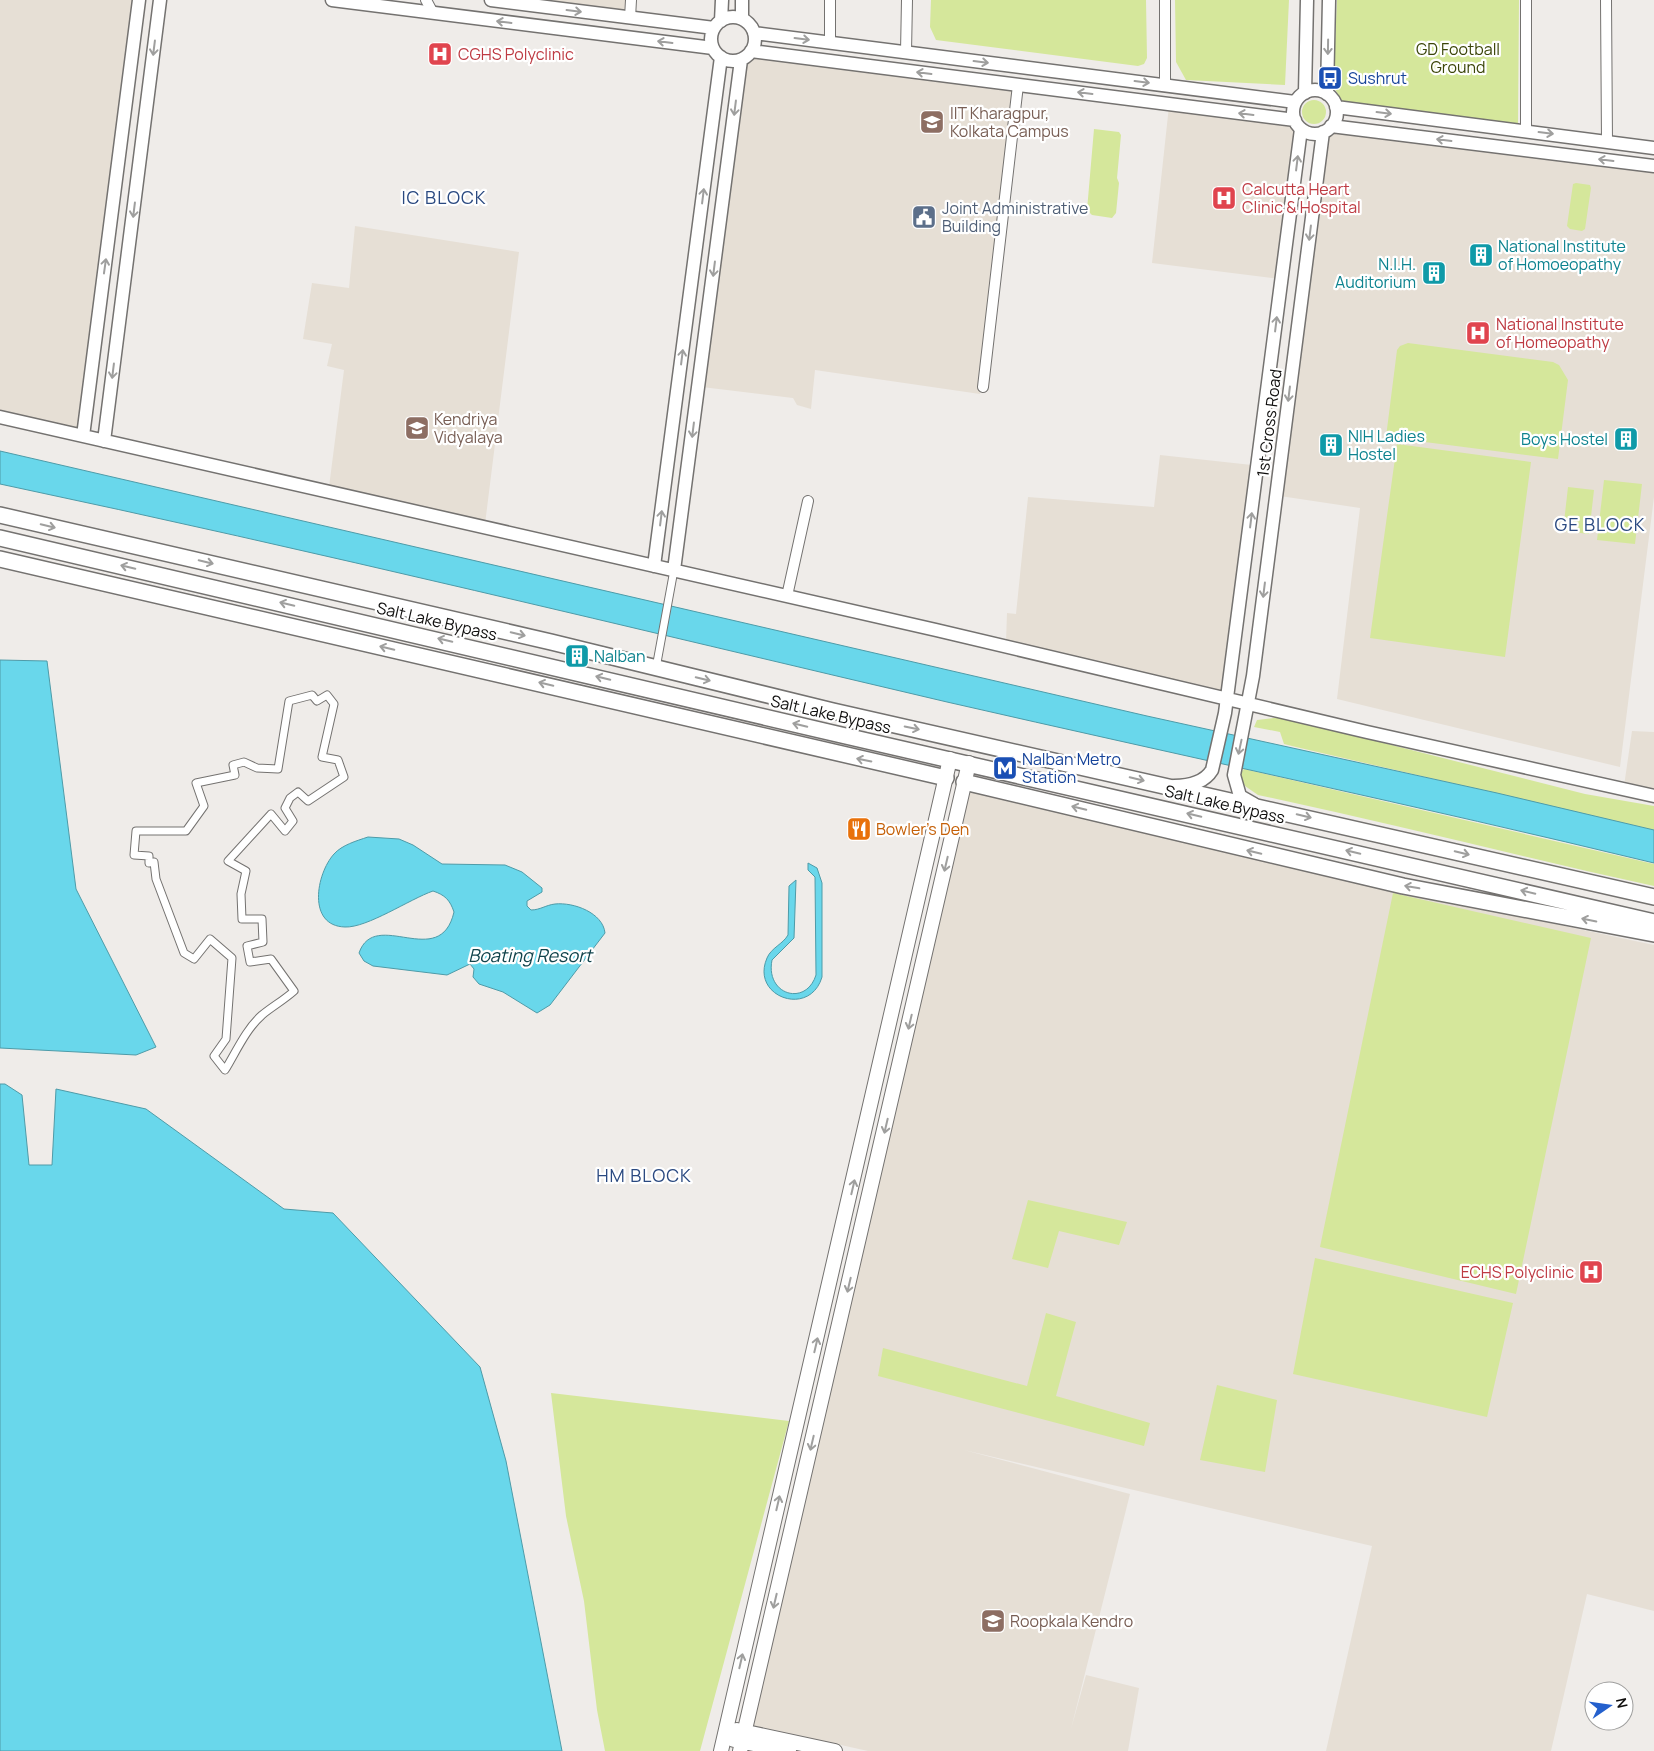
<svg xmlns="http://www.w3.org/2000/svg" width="1654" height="1751" viewBox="0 0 1654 1751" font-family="Manrope,sans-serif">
  <rect width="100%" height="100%" fill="#efece9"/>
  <path fill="#e6dfd5" d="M 0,0 L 133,0 L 77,428 L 0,410 Z
    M 520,0 L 628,0 L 628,13 Z
    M 755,56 L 1015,88 L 980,394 L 815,370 L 811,409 L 797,405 L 793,398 L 702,387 L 745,62 Z
    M 1169,106 L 1292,122 L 1297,133 L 1279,279 L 1152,263 Z
    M 1336,133 L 1654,170 L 1654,497 L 1620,767 L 1337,699 L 1360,508 L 1280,496 L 1329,137 Z
    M 355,226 L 519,252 L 485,524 L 329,487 L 344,370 L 327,366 L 332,344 L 303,339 L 312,283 L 349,288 Z
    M 1160,455 L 1252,465 L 1226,691 L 1006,642 L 1007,613 L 1016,614 L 1028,497 L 1154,507 Z
    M 1632,731 L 1654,732 L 1654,793 L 1624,786 Z
    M 970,790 L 1056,807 L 1281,866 L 1654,945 L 1654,1611 L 1587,1594 L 1551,1751 L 1326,1751 L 1372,1546 L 964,1450 L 1130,1494 L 1071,1729 L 1086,1675 L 1139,1688 L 1128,1751 L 868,1751 L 751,1725 Z"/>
  <path fill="#d5e79b" d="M 931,0 L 1146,0 L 1147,58 L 1144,64 L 1138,66 L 936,40 L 930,27 Z
    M 1175,0 L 1289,0 L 1285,85 L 1186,80 L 1176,62 Z
    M 1337,0 L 1519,0 L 1518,124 L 1344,104 L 1333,86 Z
    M1302 112a12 12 0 1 1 24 0a12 12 0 1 1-24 0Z
    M 1094,129 L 1119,132 L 1121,135 L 1117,178 L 1119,183 L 1116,213 L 1112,218 L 1092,215 L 1087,210 Z
    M 1576,183 L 1590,185 L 1591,188 L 1585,229 L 1582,231 L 1570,229 L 1567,226 L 1573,184 Z
    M 1408,343 L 1553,362 L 1559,365 L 1568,380 L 1558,459 L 1386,437 L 1397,350 L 1400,346 Z
    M 1397,444 L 1531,462 L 1505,657 L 1370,638 Z
    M 1604,480 L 1642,484 L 1635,544 L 1597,540 Z
    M 1568,487 L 1594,490 L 1589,534 L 1563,531 Z
    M 1281,717 L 1585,794 L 1654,806 L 1654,830 L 1296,747 L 1284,744 L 1280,732 L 1254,727 L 1257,720 Z
    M 1244,769 L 1654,864 L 1654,886 C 1522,857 1391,823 1258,795 L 1245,786 L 1239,774 Z
    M 1393,893 L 1591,938 L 1516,1294 L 1320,1247 Z
    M 1028,1200 L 1127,1222 L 1119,1245 L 1059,1231 L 1048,1268 L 1012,1259 Z
    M 1315,1258 L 1513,1303 L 1487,1417 L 1293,1374 Z
    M 1046,1313 L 1076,1322 L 1056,1396 L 1150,1423 L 1144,1446 L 878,1376 L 883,1348 L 1027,1386 Z
    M 1217,1385 L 1277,1400 L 1265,1472 L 1200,1460 Z
    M 551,1393 L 789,1421 L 700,1751 L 605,1751 L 597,1710 L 584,1601 L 566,1516 Z"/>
  <path fill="#69d7eb" stroke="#4e9ba8" d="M 0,451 L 1147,716 L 1497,793 L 1654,830 L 1654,863 C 1419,806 1183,756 947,702 C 632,628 317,551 0,484 Z
    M 0,660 L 47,661 L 76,889 L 156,1047 L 136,1055 L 0,1048 Z
    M 368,837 L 399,839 L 413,845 L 442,864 L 505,865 L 522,872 L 542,888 L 542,892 L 527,901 L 527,906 L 531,910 C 540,910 546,905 555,904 C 574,902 603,913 605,933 L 550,1005 L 537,1013 L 503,992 L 479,984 L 473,977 L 474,969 L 470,964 L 447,975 L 373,966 L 364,961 L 359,953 C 375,907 440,972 454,912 C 450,900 445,895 433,891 C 410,899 367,928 345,927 C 307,926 316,874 334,854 C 342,845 356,841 368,837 Z
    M 808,863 L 817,868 L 822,883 L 822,977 C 810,1018 750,997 767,958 C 771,948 783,944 788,935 L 789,886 L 796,880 L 794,938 L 772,960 C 765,995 806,1007 816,975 L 815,877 L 808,870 Z
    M 0,1084 L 5,1084 L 22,1095 L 29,1165 L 52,1165 L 56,1089 L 146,1109 L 284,1209 L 333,1213 L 480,1367 L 506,1461 L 562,1751 L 0,1751 Z"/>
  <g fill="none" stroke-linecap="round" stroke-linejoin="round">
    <defs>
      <path id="pedestrian" d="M 656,668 L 674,570
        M 312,695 L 317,701 L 327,695 L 334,704 L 322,757 L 338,760 L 344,777 L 308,801 L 298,792 L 290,798 L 285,808 L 293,821 L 285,831 L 271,814 L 228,861 L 246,871 L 241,894 L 242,919 L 262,919 L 263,942 L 247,946 L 250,962 L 271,959 L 294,991 C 284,1000 273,1006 262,1015 C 246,1029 236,1052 225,1070 L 214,1056 L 226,1039 L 232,958 L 210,939 L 194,959 L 184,953 L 156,879 L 154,862 L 149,863 L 149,856 L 134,855 L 136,831 L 186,831 L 204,806 L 196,783 L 235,775 L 233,765 L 244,762 L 257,768 L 278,769 L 289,701 Z"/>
      <path id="minor" d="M 426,0 L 433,13
        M 1165,0 L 1165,85
        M 1606,0 L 1607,141
        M 630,18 L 631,0
        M 830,43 L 830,0
        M 906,52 L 907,0
        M 1526,131 L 1526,0
        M 983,387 L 1018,85
        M 787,596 L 808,501"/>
      <path id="tertiary" d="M 332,0 L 713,48
        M 491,0 L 714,28
        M711 39a22 22 0 1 1 44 0a22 22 0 1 1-44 0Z
        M 742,19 L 742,0
        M 721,21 L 722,0
        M 754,33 L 1295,102
        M 751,51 L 1295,120
        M1293 112a22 22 0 1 1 44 0a22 22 0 1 1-44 0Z
        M 1305,93 L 1307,0
        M 1327,94 L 1329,0
        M 1336,107 L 1654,148
        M 1331,126 L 1654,166
        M 0,417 L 936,630 L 1367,732 L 1654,796
        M 83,436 L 139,0
        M 104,441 L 160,0
        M 654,566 L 721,57
        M 674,570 L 741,60
        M 1174,786 C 1189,786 1204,783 1212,770 L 1225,713 L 1301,129
        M 1254,804 L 1240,796 L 1234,775 L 1253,676 L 1323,132"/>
      <path id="secondary" d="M 737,1730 L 835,1751
        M 734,1740 L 789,1751
        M 721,1751 L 950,759
        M 740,1751 L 969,763"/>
      <path id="primary" d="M 0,515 L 551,642 L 833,711 L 1654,897
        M 0,538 L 837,734 L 1654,922
        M 0,559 L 946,778
        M 964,782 L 1403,886 L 1654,934"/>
    </defs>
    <use href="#pedestrian" stroke="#747270" stroke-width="9"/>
    <use href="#minor" stroke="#747270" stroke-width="12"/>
    <use href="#tertiary" stroke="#747270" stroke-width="15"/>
    <use href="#secondary" stroke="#747270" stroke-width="16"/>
    <use href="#primary" stroke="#747270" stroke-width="18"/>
    <use href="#pedestrian" stroke="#fff" stroke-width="7"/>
    <use href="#minor" stroke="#fff" stroke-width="10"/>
    <use href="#tertiary" stroke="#fff" stroke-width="12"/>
    <use href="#secondary" stroke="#fff" stroke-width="14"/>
    <use href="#primary" stroke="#fff" stroke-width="15"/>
  </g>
  <defs><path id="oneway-shaft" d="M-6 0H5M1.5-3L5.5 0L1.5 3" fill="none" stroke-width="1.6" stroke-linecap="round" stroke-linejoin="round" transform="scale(1.25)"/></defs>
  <g stroke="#9f9f9e">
    <use href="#oneway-shaft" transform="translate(574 11) rotate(7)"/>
    <use href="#oneway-shaft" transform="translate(504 22) rotate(-173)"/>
    <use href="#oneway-shaft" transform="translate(802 39) rotate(7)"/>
    <use href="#oneway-shaft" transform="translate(665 42) rotate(-173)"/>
    <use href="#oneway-shaft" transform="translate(1328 47) rotate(91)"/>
    <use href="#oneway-shaft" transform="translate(154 48) rotate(97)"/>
    <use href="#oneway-shaft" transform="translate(981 62) rotate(7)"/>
    <use href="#oneway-shaft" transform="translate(924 73) rotate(-173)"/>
    <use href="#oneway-shaft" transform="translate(1142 82) rotate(7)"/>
    <use href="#oneway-shaft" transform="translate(1085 93) rotate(-173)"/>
    <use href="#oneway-shaft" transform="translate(735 108) rotate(97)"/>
    <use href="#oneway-shaft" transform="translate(1384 113) rotate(7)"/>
    <use href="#oneway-shaft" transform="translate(1246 114) rotate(-173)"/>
    <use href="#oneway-shaft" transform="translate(1546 133) rotate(7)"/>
    <use href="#oneway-shaft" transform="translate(1444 140) rotate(-173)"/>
    <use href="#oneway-shaft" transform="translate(1606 160) rotate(-173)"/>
    <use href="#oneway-shaft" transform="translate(1297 163) rotate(-83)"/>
    <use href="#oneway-shaft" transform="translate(703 196) rotate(-83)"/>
    <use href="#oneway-shaft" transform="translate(134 210) rotate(97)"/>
    <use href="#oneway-shaft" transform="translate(1310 233) rotate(97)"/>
    <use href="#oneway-shaft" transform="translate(105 266) rotate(-82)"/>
    <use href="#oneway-shaft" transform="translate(714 269) rotate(97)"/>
    <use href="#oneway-shaft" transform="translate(1276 324) rotate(-83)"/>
    <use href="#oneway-shaft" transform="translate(682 357) rotate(-83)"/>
    <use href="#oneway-shaft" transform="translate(113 371) rotate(97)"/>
    <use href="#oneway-shaft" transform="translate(1289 394) rotate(97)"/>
    <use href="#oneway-shaft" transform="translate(693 430) rotate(97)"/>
    <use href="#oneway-shaft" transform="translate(661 518) rotate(-83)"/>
    <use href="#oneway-shaft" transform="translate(1251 520) rotate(-83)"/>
    <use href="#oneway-shaft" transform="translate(48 526) rotate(13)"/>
    <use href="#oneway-shaft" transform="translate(206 562) rotate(13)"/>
    <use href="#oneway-shaft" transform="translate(128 567) rotate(-167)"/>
    <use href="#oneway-shaft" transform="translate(1264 590) rotate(97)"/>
    <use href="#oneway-shaft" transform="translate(287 604) rotate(-167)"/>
    <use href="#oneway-shaft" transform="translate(518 634) rotate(13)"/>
    <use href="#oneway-shaft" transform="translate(445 640) rotate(-167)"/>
    <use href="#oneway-shaft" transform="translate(387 648) rotate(-167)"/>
    <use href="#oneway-shaft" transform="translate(603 678) rotate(-166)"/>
    <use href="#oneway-shaft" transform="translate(703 679) rotate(14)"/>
    <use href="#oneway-shaft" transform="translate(546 684) rotate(-167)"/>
    <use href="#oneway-shaft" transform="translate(800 725) rotate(-166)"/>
    <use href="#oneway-shaft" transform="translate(912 728) rotate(12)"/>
    <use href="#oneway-shaft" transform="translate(1240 747) rotate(102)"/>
    <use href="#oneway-shaft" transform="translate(864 760) rotate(-169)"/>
    <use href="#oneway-shaft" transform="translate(1137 779) rotate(13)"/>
    <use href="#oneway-shaft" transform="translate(1079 808) rotate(-166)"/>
    <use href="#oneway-shaft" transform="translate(1194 815) rotate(-167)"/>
    <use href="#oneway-shaft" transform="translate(1304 816) rotate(13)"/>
    <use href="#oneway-shaft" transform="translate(1254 852) rotate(-167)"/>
    <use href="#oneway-shaft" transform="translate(1353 852) rotate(-167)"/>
    <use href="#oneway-shaft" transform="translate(1462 853) rotate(13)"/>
    <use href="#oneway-shaft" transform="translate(946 864) rotate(103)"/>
    <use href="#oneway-shaft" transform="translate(1412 887) rotate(-170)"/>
    <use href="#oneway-shaft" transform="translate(1528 892) rotate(-166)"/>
    <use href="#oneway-shaft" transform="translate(1589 920) rotate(-168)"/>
    <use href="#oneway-shaft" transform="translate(910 1022) rotate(103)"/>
    <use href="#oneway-shaft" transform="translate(886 1126) rotate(103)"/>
    <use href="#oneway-shaft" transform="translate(853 1187) rotate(-77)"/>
    <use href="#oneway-shaft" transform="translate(849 1285) rotate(103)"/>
    <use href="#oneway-shaft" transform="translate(816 1345) rotate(-77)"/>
    <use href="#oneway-shaft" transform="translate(812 1443) rotate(103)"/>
    <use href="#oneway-shaft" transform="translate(778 1503) rotate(-77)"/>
    <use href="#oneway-shaft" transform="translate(775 1601) rotate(103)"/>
    <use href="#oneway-shaft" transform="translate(741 1661) rotate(-77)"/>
  </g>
  <defs>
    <symbol id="hospital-square" viewBox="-11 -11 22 22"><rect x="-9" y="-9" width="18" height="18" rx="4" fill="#e0444e" stroke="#fff"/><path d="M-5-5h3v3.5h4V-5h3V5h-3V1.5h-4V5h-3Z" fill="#fff"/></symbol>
    <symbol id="bus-square" viewBox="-11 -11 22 22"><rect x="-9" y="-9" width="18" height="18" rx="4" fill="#1a4fb4" stroke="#fff"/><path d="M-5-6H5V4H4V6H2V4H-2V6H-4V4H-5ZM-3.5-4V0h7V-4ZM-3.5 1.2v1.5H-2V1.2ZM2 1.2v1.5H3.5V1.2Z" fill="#fff"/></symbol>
    <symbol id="university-square" viewBox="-11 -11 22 22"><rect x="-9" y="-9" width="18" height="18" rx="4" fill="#8d6e63" stroke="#fff"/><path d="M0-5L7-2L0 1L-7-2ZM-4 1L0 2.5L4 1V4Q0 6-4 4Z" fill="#fff"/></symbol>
    <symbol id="civic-square" viewBox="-11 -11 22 22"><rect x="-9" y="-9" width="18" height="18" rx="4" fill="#5c6f8a" stroke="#fff"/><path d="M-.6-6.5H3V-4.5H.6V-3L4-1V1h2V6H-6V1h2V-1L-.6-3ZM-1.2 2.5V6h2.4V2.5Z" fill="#fff"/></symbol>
    <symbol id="building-square" viewBox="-11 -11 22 22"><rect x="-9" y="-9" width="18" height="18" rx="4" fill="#0f9aa8" stroke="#fff"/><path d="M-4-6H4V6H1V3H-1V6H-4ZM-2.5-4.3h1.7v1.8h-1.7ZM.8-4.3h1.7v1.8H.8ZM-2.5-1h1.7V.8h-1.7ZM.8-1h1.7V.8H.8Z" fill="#fff"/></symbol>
    <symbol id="school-square" viewBox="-11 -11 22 22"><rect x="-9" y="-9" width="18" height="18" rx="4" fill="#8d6e63" stroke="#fff"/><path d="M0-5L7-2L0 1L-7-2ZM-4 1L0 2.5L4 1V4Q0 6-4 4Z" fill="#fff"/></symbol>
    <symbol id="metro-square" viewBox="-11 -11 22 22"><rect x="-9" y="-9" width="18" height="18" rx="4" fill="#1a4fb4" stroke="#fff"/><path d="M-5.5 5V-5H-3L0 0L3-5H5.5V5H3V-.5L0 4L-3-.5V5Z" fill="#fff"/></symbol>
    <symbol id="restaurant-square" viewBox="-11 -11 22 22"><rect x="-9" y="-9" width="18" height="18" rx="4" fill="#e8710a" stroke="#fff"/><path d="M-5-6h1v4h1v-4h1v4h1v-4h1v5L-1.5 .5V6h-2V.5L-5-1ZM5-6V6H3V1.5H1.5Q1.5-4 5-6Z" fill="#fff"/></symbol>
  </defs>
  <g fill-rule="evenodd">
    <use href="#hospital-square" x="426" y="40" width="28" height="28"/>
    <use href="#bus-square" x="1316" y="64" width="28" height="28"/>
    <use href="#university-square" x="918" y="108" width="28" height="28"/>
    <use href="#hospital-square" x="1210" y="184" width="28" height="28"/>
    <use href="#civic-square" x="910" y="203" width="28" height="28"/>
    <use href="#building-square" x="1467" y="241" width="28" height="28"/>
    <use href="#building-square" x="1420" y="259" width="28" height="28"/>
    <use href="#hospital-square" x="1464" y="319" width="28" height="28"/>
    <use href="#school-square" x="403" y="414" width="28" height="28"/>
    <use href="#building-square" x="1612" y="425" width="28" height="28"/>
    <use href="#building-square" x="1317" y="431" width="28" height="28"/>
    <use href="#building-square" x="563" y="642" width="28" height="28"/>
    <use href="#metro-square" x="991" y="754" width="28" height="28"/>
    <use href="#restaurant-square" x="845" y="815" width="28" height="28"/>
    <use href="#hospital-square" x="1577" y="1258" width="28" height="28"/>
    <use href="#university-square" x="979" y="1607" width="28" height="28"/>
  </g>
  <g text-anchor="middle" stroke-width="4.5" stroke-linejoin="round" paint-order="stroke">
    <g font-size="16" fill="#3b4508" stroke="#fff">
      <text x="1458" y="55">GD Football<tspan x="1458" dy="18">Ground</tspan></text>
    </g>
    <g font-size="16" fill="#be3a42" stroke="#fff" text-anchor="start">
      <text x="458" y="60">CGHS Polyclinic</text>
      <text x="1242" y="195">Calcutta Heart<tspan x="1242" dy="18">Clinic &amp; Hospital</tspan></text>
      <text x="1496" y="330">National Institute<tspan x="1496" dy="18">of Homeopathy</tspan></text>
      <text x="1574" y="1278" text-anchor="end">ECHS Polyclinic</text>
    </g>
    <g font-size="16" fill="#164399" stroke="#fff" text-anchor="start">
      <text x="1348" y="84">Sushrut</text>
      <text x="1022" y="765">Nalban Metro<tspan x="1022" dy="18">Station</tspan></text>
    </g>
    <g font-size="16" fill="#785e54" stroke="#fff" text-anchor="start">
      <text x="950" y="119">IIT Kharagpur,<tspan x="950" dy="18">Kolkata Campus</tspan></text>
      <text x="434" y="425">Kendriya<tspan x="434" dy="18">Vidyalaya</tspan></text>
      <text x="1010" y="1627">Roopkala Kendro</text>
    </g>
    <g font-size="16" fill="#4e5e75" stroke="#fff" text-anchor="start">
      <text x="942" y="214">Joint Administrative<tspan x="942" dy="18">Building</tspan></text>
    </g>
    <g font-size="16" fill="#0d838f" stroke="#fff" text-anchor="start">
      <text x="1498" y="252">National Institute<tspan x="1498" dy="18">of Homoeopathy</tspan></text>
      <text x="1416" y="270" text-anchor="end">N.I.H.<tspan x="1416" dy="18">Auditorium</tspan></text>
      <text x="1348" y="442">NIH Ladies<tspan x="1348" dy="18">Hostel</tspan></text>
      <text x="1608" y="445" text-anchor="end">Boys Hostel</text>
      <text x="594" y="662">Nalban</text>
    </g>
    <g font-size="16" fill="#0f0e0d" stroke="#fff">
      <text transform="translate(1269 423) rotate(-83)" y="6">1st Cross Road</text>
      <text transform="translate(437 621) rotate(13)" y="6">Salt Lake Bypass</text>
      <text transform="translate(831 714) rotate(13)" y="6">Salt Lake Bypass</text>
      <text transform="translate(1225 804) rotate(13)" y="6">Salt Lake Bypass</text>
    </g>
    <g font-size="16" fill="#c56008" stroke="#fff" text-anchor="start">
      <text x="876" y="835">Bowler's Den</text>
    </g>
    <g font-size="18" letter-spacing="1" fill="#2a4980" stroke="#fff">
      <text x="444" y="204">IC BLOCK</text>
      <text x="1600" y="531">GE BLOCK</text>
      <text x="644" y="1182">HM BLOCK</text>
    </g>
    <g font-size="18" font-style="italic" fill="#10434b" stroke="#fff">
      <text x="530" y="962">Boating Resort</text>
    </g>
  </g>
  <g transform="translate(1609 1706) rotate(77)"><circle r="24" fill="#ffffff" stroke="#9f9f9e"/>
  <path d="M0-4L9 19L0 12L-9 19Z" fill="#2460cd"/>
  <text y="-8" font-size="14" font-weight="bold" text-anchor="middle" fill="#0f0e0d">N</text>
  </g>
</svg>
